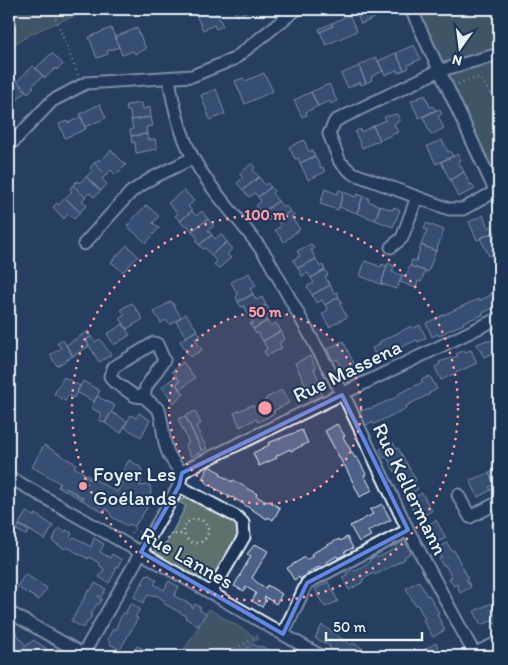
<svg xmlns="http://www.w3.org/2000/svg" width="508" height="665" viewBox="0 0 508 665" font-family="Itim,sans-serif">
  <rect width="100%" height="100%" fill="#263e61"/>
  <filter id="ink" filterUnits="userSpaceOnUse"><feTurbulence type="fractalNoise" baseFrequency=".02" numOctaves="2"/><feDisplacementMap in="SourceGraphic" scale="10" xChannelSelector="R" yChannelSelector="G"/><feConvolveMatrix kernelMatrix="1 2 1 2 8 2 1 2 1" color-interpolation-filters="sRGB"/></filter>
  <g filter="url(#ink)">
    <path fill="#5d726d" stroke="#a2b2b2" d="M 9,9 L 100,9 C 69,17 35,29 9,48 Z
      M 435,9 L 499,9 L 499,199 L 417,17 Z
      M 189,497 L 235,524 L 238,534 L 213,576 L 201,579 L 156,554 L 153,545 L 155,540 L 165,546 L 186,506 L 177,501 Z
      M 209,609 L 259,639 L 228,656 L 188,656 L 184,650 Z"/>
    <path fill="#4b6288" stroke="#e8f1f8" d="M 205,9 L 215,9 L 223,26 L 216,29 L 214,25 L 203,30 L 195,13 Z
      M 233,9 L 252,9 L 237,16 Z
      M 354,9 L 381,9 L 383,14 L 361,24 Z
      M 349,15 L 357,31 L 326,45 L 320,32 L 333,26 L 332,23 Z
      M 332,23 L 333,26 L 320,32 L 319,29 Z
      M 111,28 L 119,47 L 107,51 L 108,54 L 97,58 L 89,37 Z
      M 137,28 L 146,49 L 135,54 L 133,51 L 122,55 L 115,37 Z
      M 414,45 L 421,59 L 408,65 L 409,68 L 404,70 L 396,53 Z
      M 52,53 L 63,64 L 57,70 L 56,68 L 45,78 L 36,68 Z
      M 396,53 L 404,70 L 398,73 L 397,70 L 385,75 L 378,61 Z
      M 376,57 L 383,71 L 371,77 L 372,80 L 366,83 L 359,66 Z
      M 33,66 L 43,76 L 32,86 L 34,87 L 28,93 L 17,81 Z
      M 359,66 L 366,83 L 361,85 L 360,82 L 348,88 L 341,74 Z
      M 264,73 L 273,91 L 245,104 L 235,81 L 243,78 L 245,81 Z
      M 17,81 L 26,91 L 16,101 L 17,102 L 11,108 L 9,105 L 9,89 Z
      M 329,84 L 337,101 L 331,104 L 330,101 L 318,106 L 311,92 Z
      M 216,89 L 225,114 L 210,120 L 201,95 Z
      M 311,92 L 318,106 L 306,112 L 307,115 L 302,117 L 294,100 Z
      M 425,95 L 430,107 L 433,106 L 436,110 L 419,118 L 411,101 Z
      M 142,103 L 143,109 L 150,107 L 151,117 L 131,120 L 130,111 L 127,111 L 126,105 Z
      M 100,104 L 106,118 L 85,127 L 80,114 Z
      M 439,109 L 442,114 L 438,116 L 444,128 L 431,135 L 423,117 Z
      M 397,114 L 400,120 L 394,124 L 398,132 L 380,140 L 373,126 L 386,120 L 384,117 Z
      M 81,117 L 86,129 L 65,138 L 59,124 L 67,121 L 68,123 Z
      M 151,117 L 153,126 L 146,127 L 147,134 L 131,136 L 130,130 L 133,129 L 131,120 Z
      M 373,126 L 380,140 L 362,148 L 355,132 L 360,129 L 361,132 Z
      M 147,134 L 148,140 L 155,139 L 157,149 L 136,153 L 135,142 L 132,143 L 131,136 Z
      M 304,140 L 309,152 L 312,150 L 315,156 L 300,163 L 298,158 L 295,159 L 289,147 Z
      M 442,140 L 448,152 L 450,151 L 453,156 L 436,164 L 427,146 Z
      M 111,150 L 126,165 L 116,175 L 111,170 L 106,175 L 94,163 L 99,159 L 101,161 Z
      M 458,154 L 461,160 L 458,161 L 464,172 L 450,180 L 441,162 Z
      M 315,156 L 321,168 L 323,167 L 325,172 L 308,180 L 300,163 Z
      M 94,163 L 106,175 L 102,179 L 107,184 L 101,191 L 86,177 L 93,170 L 90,168 Z
      M 252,163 L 255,168 L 253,170 L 259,177 L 243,190 L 237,183 L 243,178 L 239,174 Z
      M 464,172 L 470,185 L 472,184 L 475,189 L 458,197 L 450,180 Z
      M 86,177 L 101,191 L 94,197 L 89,193 L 85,197 L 73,185 L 77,181 L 79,183 Z
      M 259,177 L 265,185 L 267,183 L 271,187 L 258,197 L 255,193 L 249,197 L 243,190 Z
      M 73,185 L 85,197 L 82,201 L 87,205 L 80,212 L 65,198 L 72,192 L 70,189 Z
      M 271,187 L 274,191 L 272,193 L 278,201 L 262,213 L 256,206 L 261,201 L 258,197 Z
      M 325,189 L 337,194 L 339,190 L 344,192 L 338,210 L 320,204 Z
      M 184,190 L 194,201 L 188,206 L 192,211 L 180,221 L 175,216 L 178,214 L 168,203 Z
      M 344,192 L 356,197 L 357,194 L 363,196 L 357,213 L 339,207 Z
      M 363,196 L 369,198 L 368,201 L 380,206 L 375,220 L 357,213 Z
      M 65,198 L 80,212 L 74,219 L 68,214 L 64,219 L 53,207 L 57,203 L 59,205 Z
      M 278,201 L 284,208 L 286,206 L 290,211 L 277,221 L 273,216 L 268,221 L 262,213 Z
      M 146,205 L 159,216 L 153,223 L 159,228 L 146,243 L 127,226 Z
      M 380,206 L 393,210 L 394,207 L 400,210 L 393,227 L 375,220 Z
      M 192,211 L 196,216 L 202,211 L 208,219 L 192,231 L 186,224 L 184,226 L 180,221 Z
      M 290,211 L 294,215 L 291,217 L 300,229 L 284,242 L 275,230 L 281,226 L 277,221 Z
      M 483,215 L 488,228 L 492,226 L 494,232 L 477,240 L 469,222 Z
      M 208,219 L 214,226 L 208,230 L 212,235 L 199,245 L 196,241 L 198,239 L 192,231 Z
      M 426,223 L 444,230 L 436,251 L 421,245 L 427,230 L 424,229 Z
      M 494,232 L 499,242 L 499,251 L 489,256 L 480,238 Z
      M 221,234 L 227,242 L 211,255 L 205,248 L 203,249 L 199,245 L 212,235 L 215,239 Z
      M 227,242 L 233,249 L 227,254 L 231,258 L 218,269 L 214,264 L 217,262 L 211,255 Z
      M 311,244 L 314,249 L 311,250 L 316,259 L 298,268 L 293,260 L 300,256 L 297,251 Z
      M 127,245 L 138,256 L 123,272 L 111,262 Z
      M 421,245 L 436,251 L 428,272 L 410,266 L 412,260 L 416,261 Z
      M 316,259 L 320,267 L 323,265 L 325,270 L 311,278 L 308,273 L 302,276 L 298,268 Z
      M 365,261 L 381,267 L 382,264 L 387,266 L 381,284 L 360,276 Z
      M 388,263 L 394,266 L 392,272 L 402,275 L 397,289 L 381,284 Z
      M 410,266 L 425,271 L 421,282 L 418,281 L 416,288 L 400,282 L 402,275 L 406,276 Z
      M 325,270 L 328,275 L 325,277 L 330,285 L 312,295 L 307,286 L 314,283 L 311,278 Z
      M 249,273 L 256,286 L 250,289 L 253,294 L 238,302 L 236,297 L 238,295 L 231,282 Z
      M 330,285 L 334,293 L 337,292 L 339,297 L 325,305 L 322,300 L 316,303 L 312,295 Z
      M 499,289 L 499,308 L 498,306 L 482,313 L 483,315 L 463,322 L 464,324 L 451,329 L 439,336 L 438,334 L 432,337 L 426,323 L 478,299 L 479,301 L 491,295 L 490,293 Z
      M 253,294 L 256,300 L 262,297 L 266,305 L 248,314 L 244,306 L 241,307 L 238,302 Z
      M 339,297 L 342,303 L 340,304 L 347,317 L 329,327 L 322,314 L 328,310 L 325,305 Z
      M 171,301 L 181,317 L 170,325 L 166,320 L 161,323 L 154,312 Z
      M 132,303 L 143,319 L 127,329 L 120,318 L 125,315 L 121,309 Z
      M 266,305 L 271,313 L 265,316 L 267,321 L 253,329 L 250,324 L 253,323 L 248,314 Z
      M 186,314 L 197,330 L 186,337 L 176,321 Z
      M 267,321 L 270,326 L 276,323 L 281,331 L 263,341 L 258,333 L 256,334 L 253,329 Z
      M 123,324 L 130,335 L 114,345 L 107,334 Z
      M 420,325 L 426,338 L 418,342 L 417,340 L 386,354 L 388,356 L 378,361 L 372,348 L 380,344 L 379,342 L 412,326 L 414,328 Z
      M 197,330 L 201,336 L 195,339 L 202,350 L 190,357 L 180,341 Z
      M 88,331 L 91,337 L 86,340 L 89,346 L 73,356 L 66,345 Z
      M 281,331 L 285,339 L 279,343 L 282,348 L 267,356 L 264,351 L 267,349 L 263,341 Z
      M 499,336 L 499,352 L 492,356 L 491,354 L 484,357 L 477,344 L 487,340 L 488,342 Z
      M 91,337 L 95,342 L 100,339 L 111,355 L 99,362 L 86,340 Z
      M 62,339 L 73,356 L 57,366 L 50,355 L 61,348 L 57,343 Z
      M 343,341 L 354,364 L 358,362 L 364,375 L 348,383 L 337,359 L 333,361 L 327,349 Z
      M 464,350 L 465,352 L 471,350 L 477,363 L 441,380 L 435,367 L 440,364 L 439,362 L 458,356 L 456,354 Z
      M 310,356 L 316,368 L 314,369 L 322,388 L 320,390 L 322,395 L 310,401 L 303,388 L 306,386 L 295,363 Z
      M 183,362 L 195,378 L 180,390 L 176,384 L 180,381 L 172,371 Z
      M 176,376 L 180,381 L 176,384 L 184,394 L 174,403 L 162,387 Z
      M 430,376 L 437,389 L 429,393 L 430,394 L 406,406 L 407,408 L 374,424 L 373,422 L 366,425 L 359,412 L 369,408 L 370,409 L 372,408 L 399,396 L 398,394 L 423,382 L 421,380 Z
      M 64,377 L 80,386 L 74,398 L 68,395 L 65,401 L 54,394 Z
      M 83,381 L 100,391 L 94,402 L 77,392 Z
      M 282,390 L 289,403 L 273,411 L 275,413 L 266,418 L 258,422 L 256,419 L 240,427 L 234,413 L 252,405 L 253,407 L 259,404 L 266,400 L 266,398 Z
      M 97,396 L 115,406 L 105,423 L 99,420 L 102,414 L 91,408 Z
      M 195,411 L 201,424 L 196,426 L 207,449 L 202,451 L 185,416 Z
      M 111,412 L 127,421 L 121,433 L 105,423 Z
      M 139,413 L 150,420 L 141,437 L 124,427 L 131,415 L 136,418 Z
      M 185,416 L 202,451 L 191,457 L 185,445 L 189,443 L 178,419 Z
      M 337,424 L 345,436 L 343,437 L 354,456 L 355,458 L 357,457 L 366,474 L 364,475 L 372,490 L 360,497 L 345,466 L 344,466 L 325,431 Z
      M 302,430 L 308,443 L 291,451 L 290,449 L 276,456 L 277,458 L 259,466 L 253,453 L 269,445 L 268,443 Z
      M 393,442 L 396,449 L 398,448 L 416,480 L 414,481 L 418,489 L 405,496 L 400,486 L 402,485 L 387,457 L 384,458 L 380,449 Z
      M 44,445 L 76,464 L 74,467 L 84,473 L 83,475 L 91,480 L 92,478 L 117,492 L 122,482 L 115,478 L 117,474 L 120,476 L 129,460 L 140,467 L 142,471 L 140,486 L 150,485 L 151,493 L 147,501 L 147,508 L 134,527 L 129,524 L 127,526 L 112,517 L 108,510 L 106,509 L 104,513 L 82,500 L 83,498 L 66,488 L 64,490 L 58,487 L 60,483 L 32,467 Z
      M 499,465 L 499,483 L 494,484 L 489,473 L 494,471 L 492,468 Z
      M 209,466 L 221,473 L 220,475 L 226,478 L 232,482 L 233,480 L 257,494 L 256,496 L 267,502 L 269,501 L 280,508 L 273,520 L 268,517 L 267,519 L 232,497 L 232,498 L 206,483 L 207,482 L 202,479 Z
      M 84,473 L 92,478 L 91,480 L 83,475 Z
      M 489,473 L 494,484 L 489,487 L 491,490 L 478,497 L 470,480 Z
      M 66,488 L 83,498 L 82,500 L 64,490 Z
      M 422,493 L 432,511 L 419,518 L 411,506 L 412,505 L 409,500 Z
      M 9,498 L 14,501 L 9,509 Z
      M 382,504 L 391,520 L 368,531 L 371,536 L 359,542 L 350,526 L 373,514 L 370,510 Z
      M 26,512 L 34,516 L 36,514 L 53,526 L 45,540 L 19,524 Z
      M 436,520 L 446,538 L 433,544 L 431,539 L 429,540 L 423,527 Z
      M 499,520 L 499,541 L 491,524 Z
      M 19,525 L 29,531 L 27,534 L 25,535 L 17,530 Z
      M 59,528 L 65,532 L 66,530 L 72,533 L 70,537 L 72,539 L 74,537 L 91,547 L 94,538 L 104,544 L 100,552 L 110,558 L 112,554 L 122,560 L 117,568 L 116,567 L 115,569 L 116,570 L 109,583 L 99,577 L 104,569 L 100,566 L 99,563 L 89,557 L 88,559 L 67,547 L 65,549 L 52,541 Z
      M 347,537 L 353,548 L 344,552 L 346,554 L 338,558 L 337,556 L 327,562 L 328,564 L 321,568 L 320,566 L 307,573 L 308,575 L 300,579 L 299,577 L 294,580 L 287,568 L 305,557 L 306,560 L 313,556 L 311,554 L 339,539 L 340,541 Z
      M 405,541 L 411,553 L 404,557 L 405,559 L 375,575 L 374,573 L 362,580 L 363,582 L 349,590 L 342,577 L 347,575 L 346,573 L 353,569 L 354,571 L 370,562 L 369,560 L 376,556 L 377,558 L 397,548 L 395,546 Z
      M 447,543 L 452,551 L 454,550 L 468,578 L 466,579 L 471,587 L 460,593 L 457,584 L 454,586 L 449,578 L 452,577 L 445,565 L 443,566 L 439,559 L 442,557 L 436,549 Z
      M 255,544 L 268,551 L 252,578 L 259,584 L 266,588 L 267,585 L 282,594 L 276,604 L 265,597 L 264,599 L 266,600 L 262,607 L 252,601 L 256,593 L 246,587 L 244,591 L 234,586 L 239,577 L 241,576 L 240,575 L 251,556 L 247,554 Z
      M 25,574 L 47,588 L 39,600 L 17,587 Z
      M 147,574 L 157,580 L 154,584 L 164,590 L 169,581 L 179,587 L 174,596 L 192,605 L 191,607 L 193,608 L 195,604 L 201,608 L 199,610 L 206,614 L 198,626 L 185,618 L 186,616 L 163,603 L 165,601 L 156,595 L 151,596 L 148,595 L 143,603 L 134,597 L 141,584 L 144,583 L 142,583 Z
      M 419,581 L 427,596 L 429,595 L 439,613 L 437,614 L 445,630 L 433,637 L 423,620 L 425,619 L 417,604 L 415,605 L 406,588 Z
      M 328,582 L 338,601 L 325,607 L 317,595 L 318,594 L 315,589 Z
      M 95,583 L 106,589 L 101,597 L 99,595 L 98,597 L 102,599 L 98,605 L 97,604 L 90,616 L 92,616 L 83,628 L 71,621 L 89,590 L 90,591 Z
      M 499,600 L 499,619 L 492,603 Z
      M 131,603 L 140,609 L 135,617 L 138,618 L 120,650 L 110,644 L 108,638 L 113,629 L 115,630 L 123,612 L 126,614 L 127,612 L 126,611 Z
      M 492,603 L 499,623 L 495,624 L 493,620 L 481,625 L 474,611 Z
      M 322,625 L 351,645 L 353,643 L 369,652 L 367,656 L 343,656 L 329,648 L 330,646 L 315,638 Z
      M 13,628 L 17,634 L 9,639 L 9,632 Z
      M 17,634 L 26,646 L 12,656 L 9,656 L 9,639 Z
      M 34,640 L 47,649 L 37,656 L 12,656 Z
      M 436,643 L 441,654 L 436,656 L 419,656 L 417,654 Z
      M 254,644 L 255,646 L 263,647 L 280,656 L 240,656 L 240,655 L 245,652 L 243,650 Z
      M 137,646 L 146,650 L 147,648 L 161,656 L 131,656 Z
      M 50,651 L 54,656 L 43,656 Z"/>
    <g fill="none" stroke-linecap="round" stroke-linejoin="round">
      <defs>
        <path id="street" d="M 411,9 L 499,199
          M 169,78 C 173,105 180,133 193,158 C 213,195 245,224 268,259 L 348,404 L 408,530 L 474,653
          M 9,146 L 52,101 L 86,83 L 192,76 L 234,59 L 297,9
          M 496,191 L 463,209 L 449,209 L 352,173 L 340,162 L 329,134 L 335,121 L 438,71 L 499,54
          M 84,244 L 131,192 L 152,178 L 193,158
          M 391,247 L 402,238 L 417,197
          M 144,397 L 146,387 L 164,360 L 157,344 L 154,343 L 114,367 L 110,376 L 113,381 L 135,396 L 144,397 L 159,410 C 167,439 159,447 182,473
          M 9,477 L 321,656
          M 179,486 L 237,517 L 243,523 L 244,537 L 211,593
          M 458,495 L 470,517 L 499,502
          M 9,612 L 86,656
          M 283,634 L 307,583 L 408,530
          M 83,654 L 179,486 L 182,473 L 191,467 L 499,318
          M 469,656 L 499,642"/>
      </defs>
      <use href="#street" stroke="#e8f1f8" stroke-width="15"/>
      <path stroke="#e8f1f8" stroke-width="2.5" stroke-dasharray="1 4" stroke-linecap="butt" d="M 52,9 L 78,75
        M 458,84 L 476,78 L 481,79 L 499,107
        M184 531a12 12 0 1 1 24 0a12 12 0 1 1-24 0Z
        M 131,533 L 133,529 L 140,533
        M 163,548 L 171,534 L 183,534
        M 222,656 L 254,638 L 260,633"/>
      <use href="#street" stroke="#1d3557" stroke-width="11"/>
    </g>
  </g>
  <path d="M0 0H508V665H0ZM 342,395 L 408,530 L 307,583 L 283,634 L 141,552 L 179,486 L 182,473 Z" fill="#263e61" fill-opacity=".55" fill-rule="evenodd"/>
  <path fill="none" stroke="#6487e3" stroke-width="4" stroke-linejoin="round" d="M 342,395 L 408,530 L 307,583 L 283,634 L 141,552 L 179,486 L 182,473 Z"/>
  <circle cx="265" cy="408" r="96" fill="#ff9aa2" fill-opacity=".12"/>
  <g fill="none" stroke="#ff9aa2" stroke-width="2.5" stroke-dasharray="2.5 5">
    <circle cx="265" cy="408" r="96"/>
    <circle cx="265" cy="408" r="193"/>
  </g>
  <circle fill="#ff9aa2" stroke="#1d3557" stroke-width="2" cx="83" cy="486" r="5"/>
  <g text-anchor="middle" stroke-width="4" stroke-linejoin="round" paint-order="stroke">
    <g font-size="21" fill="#e8f1f8" stroke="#1d3557">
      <text transform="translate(347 371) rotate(-26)" y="7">Rue Massena</text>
      <text transform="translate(410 489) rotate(64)" y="7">Rue Kellermann</text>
      <text transform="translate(187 558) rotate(30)" y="7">Rue Lannes</text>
    </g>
    <g font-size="21" fill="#e8f1f8" stroke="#1d3557" text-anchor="start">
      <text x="93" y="481">Foyer Les<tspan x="93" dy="24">Goélands</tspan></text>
    </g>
  </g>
  <circle cx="265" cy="408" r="8" fill="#ff9aa2" stroke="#1d3557" stroke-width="2.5"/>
  <g font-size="15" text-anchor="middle" font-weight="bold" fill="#ff9aa2" stroke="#1d3557" stroke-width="4" stroke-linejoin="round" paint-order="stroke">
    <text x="265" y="220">100 m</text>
    <text x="265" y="317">50 m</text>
  </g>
  <rect width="508" height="665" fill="none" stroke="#1d3557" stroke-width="30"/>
  <rect x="15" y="15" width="478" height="635" fill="none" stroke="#e8f1f8" stroke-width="2" filter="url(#ink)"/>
  <g transform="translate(460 48) rotate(194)" stroke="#1d3557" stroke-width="4" paint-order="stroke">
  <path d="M0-4L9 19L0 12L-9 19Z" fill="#e8f1f8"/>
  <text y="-8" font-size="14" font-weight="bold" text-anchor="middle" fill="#e8f1f8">N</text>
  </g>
  <path d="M326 632v8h96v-8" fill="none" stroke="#e8f1f8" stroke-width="2.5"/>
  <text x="333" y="632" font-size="15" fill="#e8f1f8" stroke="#1d3557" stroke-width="4" paint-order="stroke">50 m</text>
</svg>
